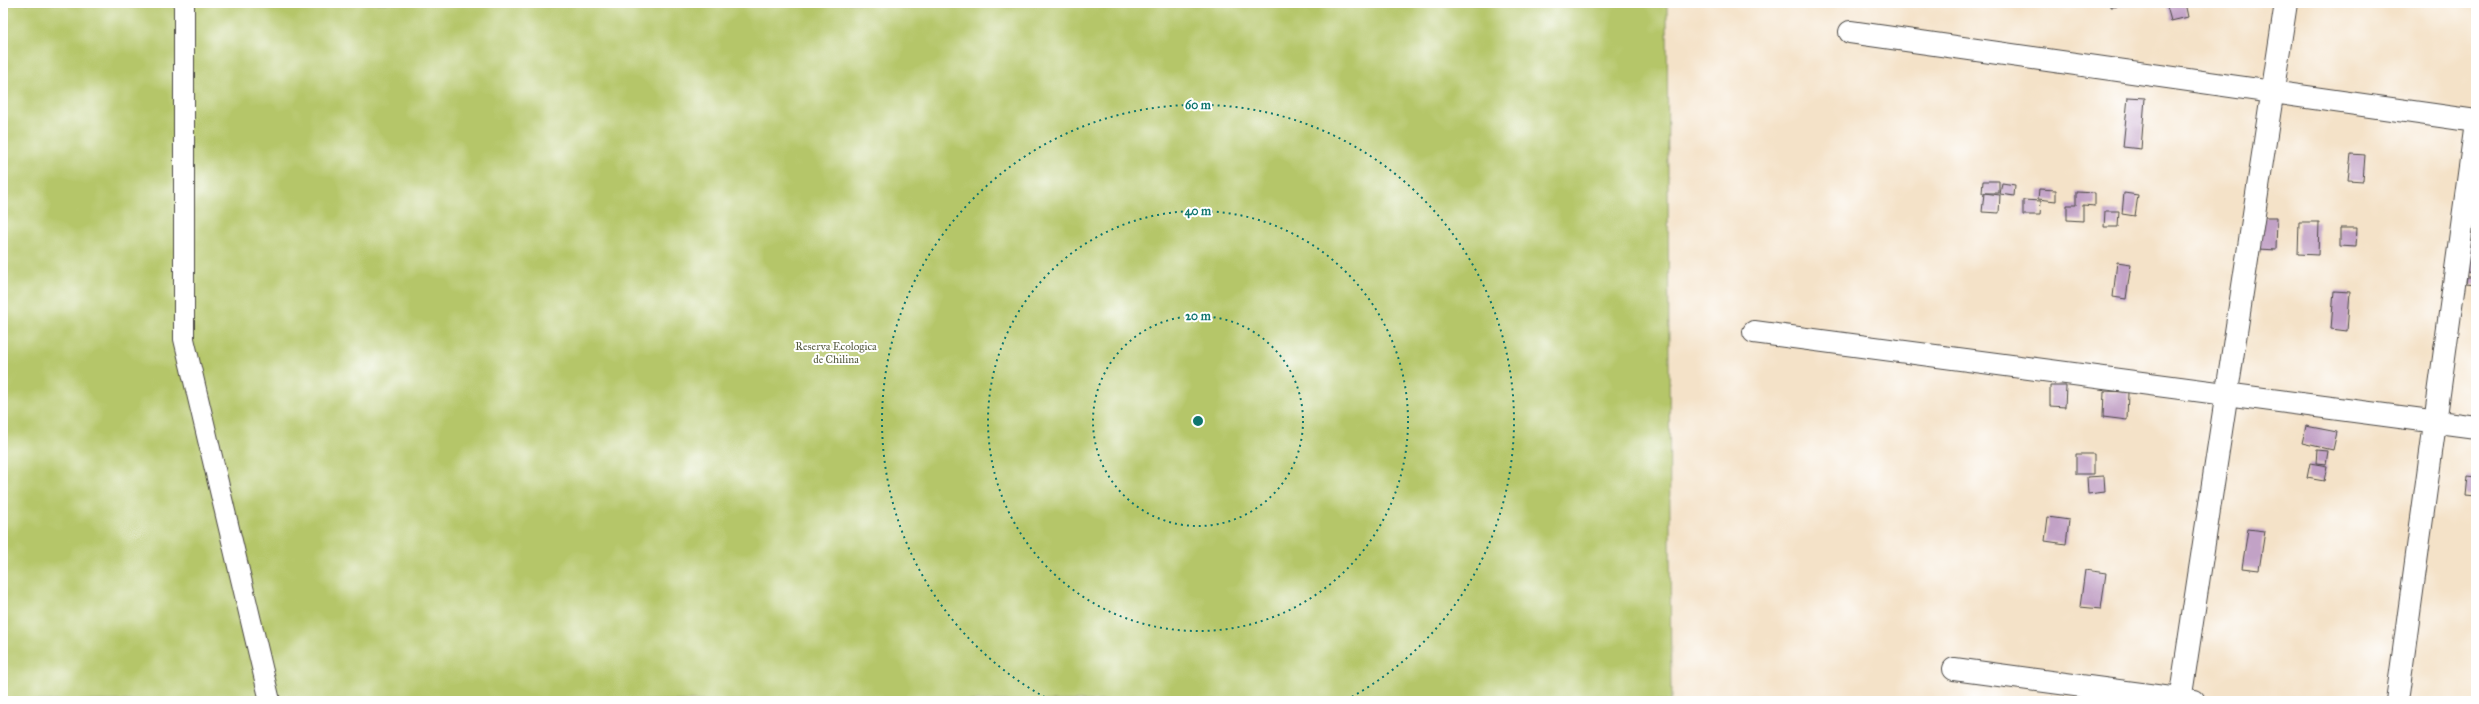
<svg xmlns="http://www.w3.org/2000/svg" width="2479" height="704" viewBox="0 0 2479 704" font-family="'IM FELL Great Primer',serif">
  <rect width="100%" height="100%" fill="#fff"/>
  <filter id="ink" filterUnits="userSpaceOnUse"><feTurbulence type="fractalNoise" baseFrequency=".025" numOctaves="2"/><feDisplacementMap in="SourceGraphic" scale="8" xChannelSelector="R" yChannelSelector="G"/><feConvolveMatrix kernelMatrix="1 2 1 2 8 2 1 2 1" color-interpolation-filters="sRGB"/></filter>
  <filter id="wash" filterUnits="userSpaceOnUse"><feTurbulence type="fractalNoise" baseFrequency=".012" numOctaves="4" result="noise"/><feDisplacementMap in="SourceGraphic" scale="16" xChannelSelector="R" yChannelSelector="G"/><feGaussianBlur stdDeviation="0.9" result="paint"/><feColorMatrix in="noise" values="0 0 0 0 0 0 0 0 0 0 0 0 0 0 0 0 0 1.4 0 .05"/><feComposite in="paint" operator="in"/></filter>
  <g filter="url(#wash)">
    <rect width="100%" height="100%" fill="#f4e2c8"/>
    <path fill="#b5c669" stroke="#70784a" d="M 3,3 L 1667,3 L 1671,701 L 3,701 Z"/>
    <g id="blocks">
      <path fill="#c2a2c6" d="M 2111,3 L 2137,3 L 2137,5 L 2111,7 Z
        M 2166,3 L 2185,3 L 2188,17 L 2171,21 Z
        M 2128,97 L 2145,98 L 2141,149 L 2123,147 Z
        M 2351,154 L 2365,155 L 2363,181 L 2348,180 Z
        M 1983,181 L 1999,181 L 1999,193 L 1982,193 Z
        M 2002,183 L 2015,185 L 2014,196 L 2000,194 Z
        M 2039,189 L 2056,190 L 2056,201 L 2038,199 Z
        M 2076,192 L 2095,193 L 2095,206 L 2083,205 L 2083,221 L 2067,220 L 2067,205 L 2076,205 Z
        M 1984,193 L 2000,195 L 1999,213 L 1982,212 Z
        M 2124,193 L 2138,195 L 2135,216 L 2122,214 Z
        M 2023,200 L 2041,201 L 2040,215 L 2023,215 Z
        M 2105,211 L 2119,211 L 2118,227 L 2104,227 Z
        M 2259,217 L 2277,217 L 2276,250 L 2258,249 Z
        M 2299,222 L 2319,222 L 2318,255 L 2298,254 Z
        M 2340,228 L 2357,228 L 2356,247 L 2340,246 Z
        M 2468,244 L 2476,244 L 2476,273 L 2466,272 Z
        M 2117,262 L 2131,264 L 2126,299 L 2113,297 Z
        M 2467,277 L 2476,277 L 2476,284 L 2466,283 Z
        M 2334,291 L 2350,292 L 2347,331 L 2331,329 Z
        M 2050,386 L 2066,386 L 2065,407 L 2050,406 Z
        M 2104,391 L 2128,392 L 2127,420 L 2103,417 Z
        M 2306,426 L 2337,432 L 2333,450 L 2302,443 Z
        M 2317,450 L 2328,451 L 2326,464 L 2316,463 Z
        M 2076,454 L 2094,454 L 2094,474 L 2076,474 Z
        M 2310,463 L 2327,466 L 2324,481 L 2307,478 Z
        M 2104,476 L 2105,492 L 2088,494 L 2087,477 Z
        M 2468,476 L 2476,477 L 2476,497 L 2466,496 Z
        M 2048,517 L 2069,520 L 2066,544 L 2045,541 Z
        M 2248,529 L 2265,531 L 2259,570 L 2242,568 Z
        M 2085,570 L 2106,573 L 2101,609 L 2080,607 Z"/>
    </g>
  </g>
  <g filter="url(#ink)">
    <use href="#blocks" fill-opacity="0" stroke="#494643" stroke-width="1"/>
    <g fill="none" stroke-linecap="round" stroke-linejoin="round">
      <defs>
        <path id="service" d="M 184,3 L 184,339 L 270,701"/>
        <path id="minor" d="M 1850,32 L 2476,121
          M 1754,332 L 2476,427
          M 1954,669 L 2194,701
          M 2180,701 L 2286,3
          M 2397,701 L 2476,123"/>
      </defs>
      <use href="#service" stroke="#494643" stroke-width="22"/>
      <use href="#minor" stroke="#494643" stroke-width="24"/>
      <use href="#service" stroke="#fff" stroke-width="20"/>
      <use href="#minor" stroke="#fff" stroke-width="22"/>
    </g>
  </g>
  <g fill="none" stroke="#0f766e" stroke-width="2" stroke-dasharray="2 4">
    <circle cx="1198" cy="421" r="105"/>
    <circle cx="1198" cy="421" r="210"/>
    <path d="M1050 700A316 316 0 1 1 1346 700"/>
  </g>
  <g text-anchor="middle" stroke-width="4" stroke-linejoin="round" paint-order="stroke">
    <g font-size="11" fill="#545a3e" stroke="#fff">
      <text x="836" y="350">Reserva Ecologica<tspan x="836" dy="13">de Chilina</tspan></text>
    </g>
  </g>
  <circle cx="1198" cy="421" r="6" fill="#0f766e" stroke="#fff" stroke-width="2"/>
  <g font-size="12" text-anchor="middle" font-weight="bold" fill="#0f766e" stroke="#fff" stroke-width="4" stroke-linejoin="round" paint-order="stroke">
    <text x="1198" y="109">60 m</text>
    <text x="1198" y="215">40 m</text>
    <text x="1198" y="320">20 m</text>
  </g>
  <rect width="2479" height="704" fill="none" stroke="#fff" stroke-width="16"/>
</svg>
